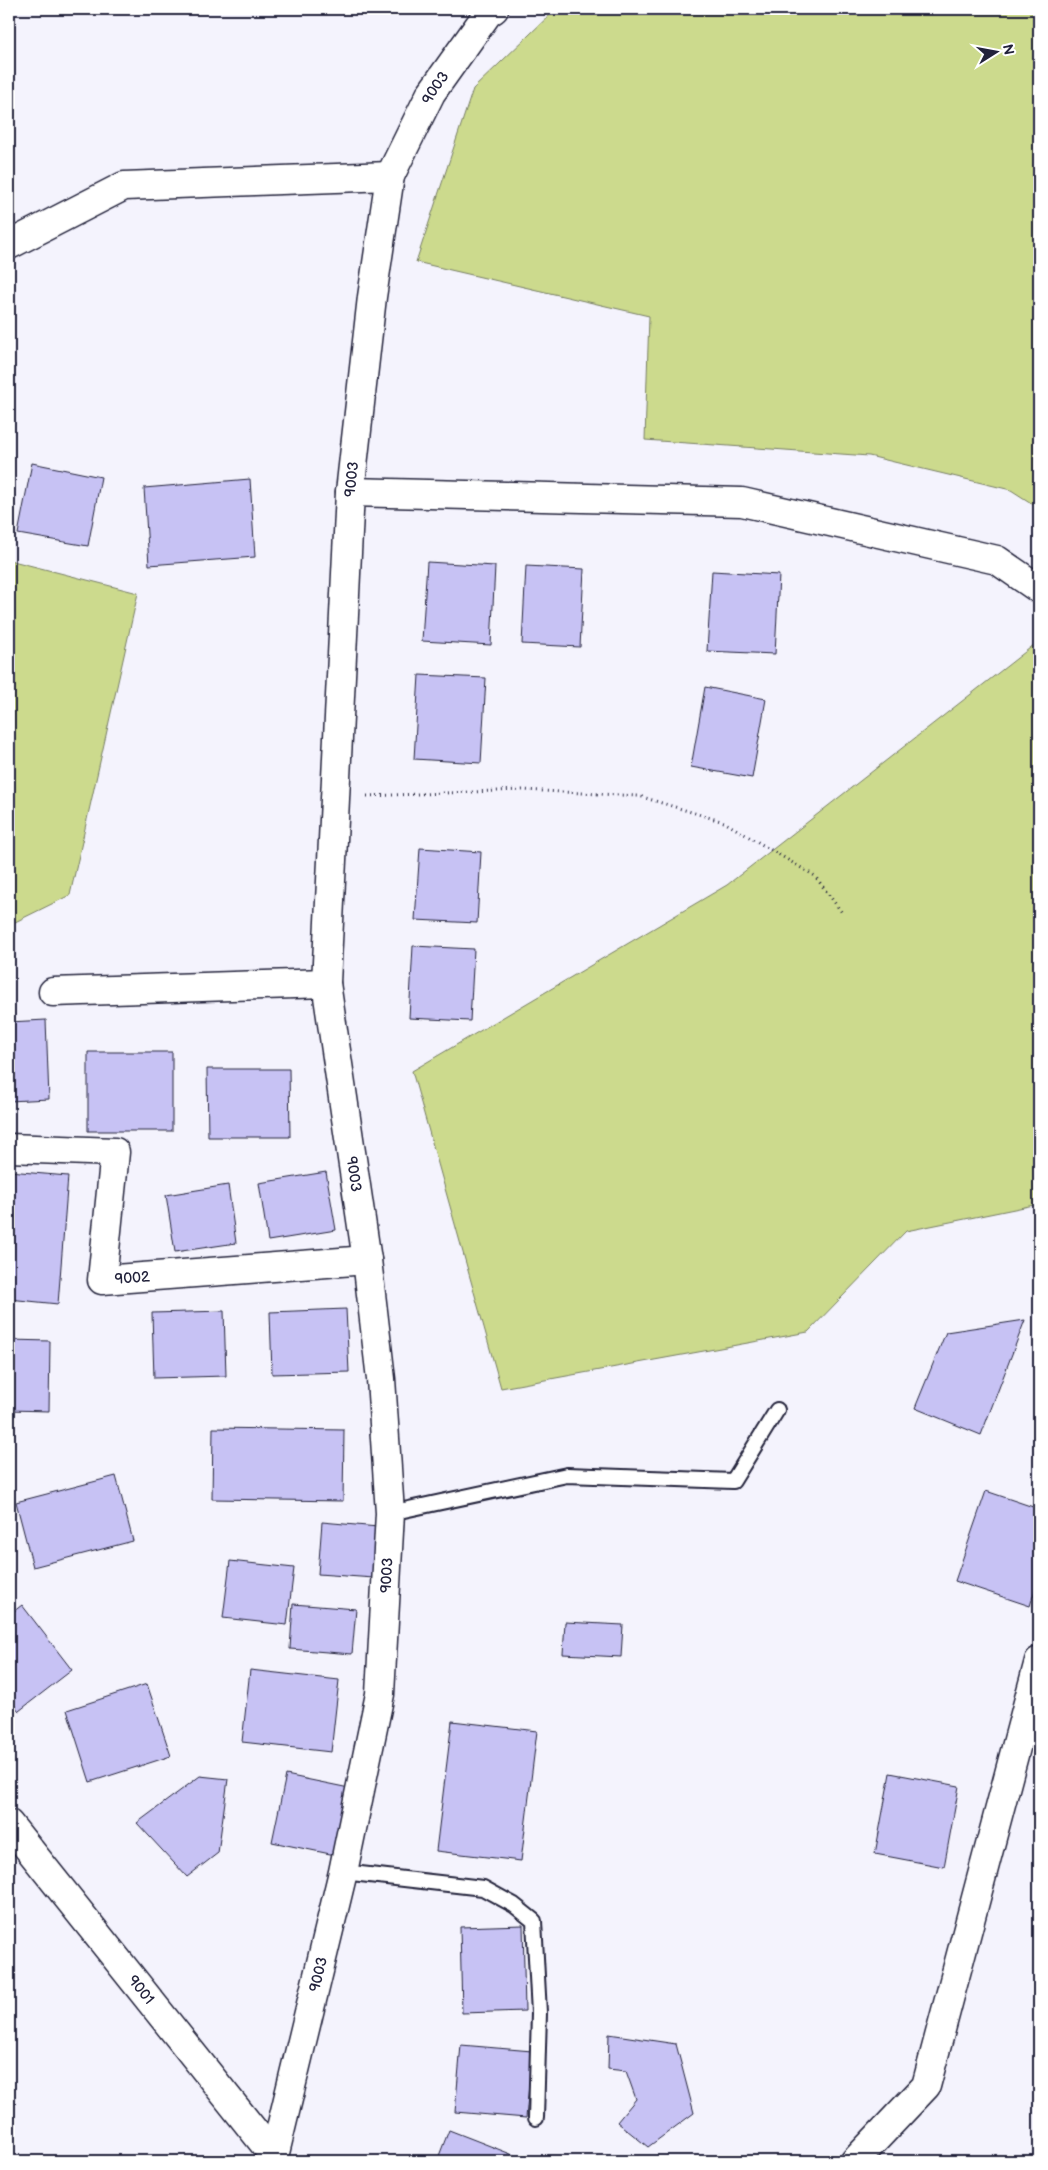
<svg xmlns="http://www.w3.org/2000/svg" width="1048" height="2170" viewBox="0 0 1048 2170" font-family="'Balsamiq Sans',sans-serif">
  <rect width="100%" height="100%" fill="#f4f3fd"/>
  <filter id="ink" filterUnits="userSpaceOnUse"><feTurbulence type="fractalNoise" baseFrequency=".02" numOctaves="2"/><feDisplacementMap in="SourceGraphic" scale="10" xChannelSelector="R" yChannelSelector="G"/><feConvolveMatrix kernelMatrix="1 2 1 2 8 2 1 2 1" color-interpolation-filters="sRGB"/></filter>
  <g filter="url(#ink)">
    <path fill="#ccda8d" stroke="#777e64" d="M 556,9 L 1039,9 L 1039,508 L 1011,490 L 869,456 L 645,440 L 649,316 L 416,262 L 473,89 Z
      M 9,560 L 138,593 L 70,895 L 9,925 Z
      M 1039,641 L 1039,1204 L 906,1231 L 808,1332 L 501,1388 L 412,1071 L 727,885 Z"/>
    <path fill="#c7c2f4" stroke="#22223b" d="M 32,463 L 101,477 L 88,546 L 18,534 Z
      M 250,479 L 255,557 L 149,565 L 144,488 Z
      M 427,562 L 495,566 L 491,645 L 422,641 Z
      M 526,566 L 584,569 L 580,647 L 522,644 Z
      M 712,571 L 779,575 L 775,654 L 707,651 Z
      M 419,675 L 486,678 L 481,763 L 414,759 Z
      M 705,687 L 766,699 L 752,778 L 691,767 Z
      M 420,848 L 481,852 L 477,923 L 415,920 Z
      M 413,946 L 474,949 L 470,1021 L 409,1018 Z
      M 46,1020 L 49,1099 L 9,1101 L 9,1022 Z
      M 88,1052 L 172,1052 L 172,1131 L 88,1131 Z
      M 207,1069 L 289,1069 L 290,1137 L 208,1137 Z
      M 9,1171 L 68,1176 L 58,1304 L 9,1299 Z
      M 326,1172 L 336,1230 L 268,1241 L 259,1183 Z
      M 228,1185 L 236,1243 L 175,1252 L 166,1195 Z
      M 346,1309 L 349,1372 L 272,1374 L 270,1312 Z
      M 224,1311 L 226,1376 L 154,1378 L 152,1313 Z
      M 1025,1320 L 981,1435 L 915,1408 L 946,1332 Z
      M 9,1340 L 50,1341 L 49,1411 L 9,1410 Z
      M 213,1428 L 344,1430 L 343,1501 L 212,1499 Z
      M 116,1476 L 133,1541 L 33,1567 L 16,1502 Z
      M 986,1491 L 1039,1509 L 1039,1577 L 1030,1606 L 955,1581 Z
      M 322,1522 L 378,1527 L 374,1578 L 318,1574 Z
      M 230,1561 L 294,1568 L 287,1625 L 223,1618 Z
      M 293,1604 L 356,1609 L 352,1654 L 290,1649 Z
      M 22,1605 L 72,1670 L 19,1711 L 9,1699 L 9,1615 Z
      M 565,1622 L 623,1625 L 621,1657 L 563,1654 Z
      M 250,1670 L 339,1680 L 331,1752 L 242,1742 Z
      M 147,1684 L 171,1756 L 90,1782 L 67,1710 Z
      M 452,1721 L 537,1731 L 521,1861 L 436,1851 Z
      M 890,1773 L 959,1786 L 944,1867 L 875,1854 Z
      M 286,1775 L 354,1789 L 340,1856 L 272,1842 Z
      M 200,1776 L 228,1779 L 218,1853 L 187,1877 L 137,1823 Z
      M 523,1925 L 525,2011 L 462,2013 L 460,1927 Z
      M 609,2034 L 676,2044 L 694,2113 L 648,2147 L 617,2122 L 636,2099 L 626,2071 L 608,2069 Z
      M 461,2045 L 532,2051 L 526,2118 L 455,2112 Z
      M 449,2130 L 521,2158 L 520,2161 L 437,2161 Z"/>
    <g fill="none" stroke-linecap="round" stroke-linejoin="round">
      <defs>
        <path id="service" d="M 390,1513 L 567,1475 L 733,1481 L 777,1410
          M 343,1872 L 483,1888 L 514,1905 L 534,1921 L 539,2013 L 536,2118"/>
        <g id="minor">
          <path d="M 9,245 L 124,186 L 390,176"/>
          <path d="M 350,492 L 742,502 L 997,560 L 1039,589"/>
          <path d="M 53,992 L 326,983"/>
          <path id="s1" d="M 9,1148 L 115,1152 L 102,1280 L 367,1260"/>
          <path id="s2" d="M 9,1824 L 274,2156"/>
          <path id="s3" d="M 273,2161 L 343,1872 L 380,1694 L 390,1513 L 381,1379 L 367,1260 L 326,983 L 350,492 L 372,297 L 390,176 L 431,93 L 488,13 L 494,9"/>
          <path d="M 855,2161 L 926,2086 L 1039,1661"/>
        </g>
      </defs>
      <use href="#service" stroke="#22223b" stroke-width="18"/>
      <use href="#minor" stroke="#22223b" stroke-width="31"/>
      <path stroke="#22223b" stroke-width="3" stroke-dasharray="1 4" stroke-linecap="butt" d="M 367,796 L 522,790 L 639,796 L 724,822 L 815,876 L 843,914"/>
      <use href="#service" stroke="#fff" stroke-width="14"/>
      <use href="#minor" stroke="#fff" stroke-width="28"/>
    </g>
  </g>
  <g text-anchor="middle" stroke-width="4" stroke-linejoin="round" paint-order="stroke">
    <g font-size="15" fill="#22223b" stroke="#fff">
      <text dy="5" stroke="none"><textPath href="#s3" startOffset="2104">9003</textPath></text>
      <text dy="5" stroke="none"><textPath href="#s3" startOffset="1699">9003</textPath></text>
      <text transform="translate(354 1174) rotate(82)" y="5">9003</text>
      <text dy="5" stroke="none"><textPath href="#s1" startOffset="265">9002</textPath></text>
      <text dy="5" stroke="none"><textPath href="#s3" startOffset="598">9003</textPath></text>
      <text dy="5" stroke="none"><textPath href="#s3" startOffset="192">9003</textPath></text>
      <text dy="5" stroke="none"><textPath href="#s2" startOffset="212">9001</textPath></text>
    </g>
  </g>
  <rect width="1048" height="2170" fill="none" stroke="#fff" stroke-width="30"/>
  <rect x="15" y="15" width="1018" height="2140" fill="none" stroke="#22223b" stroke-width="2" filter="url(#ink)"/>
  <g transform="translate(996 52) rotate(79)" stroke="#ffffff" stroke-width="4" paint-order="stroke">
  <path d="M0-4L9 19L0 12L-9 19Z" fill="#22223b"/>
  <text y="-8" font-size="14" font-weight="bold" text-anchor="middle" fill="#22223b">N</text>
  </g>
</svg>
